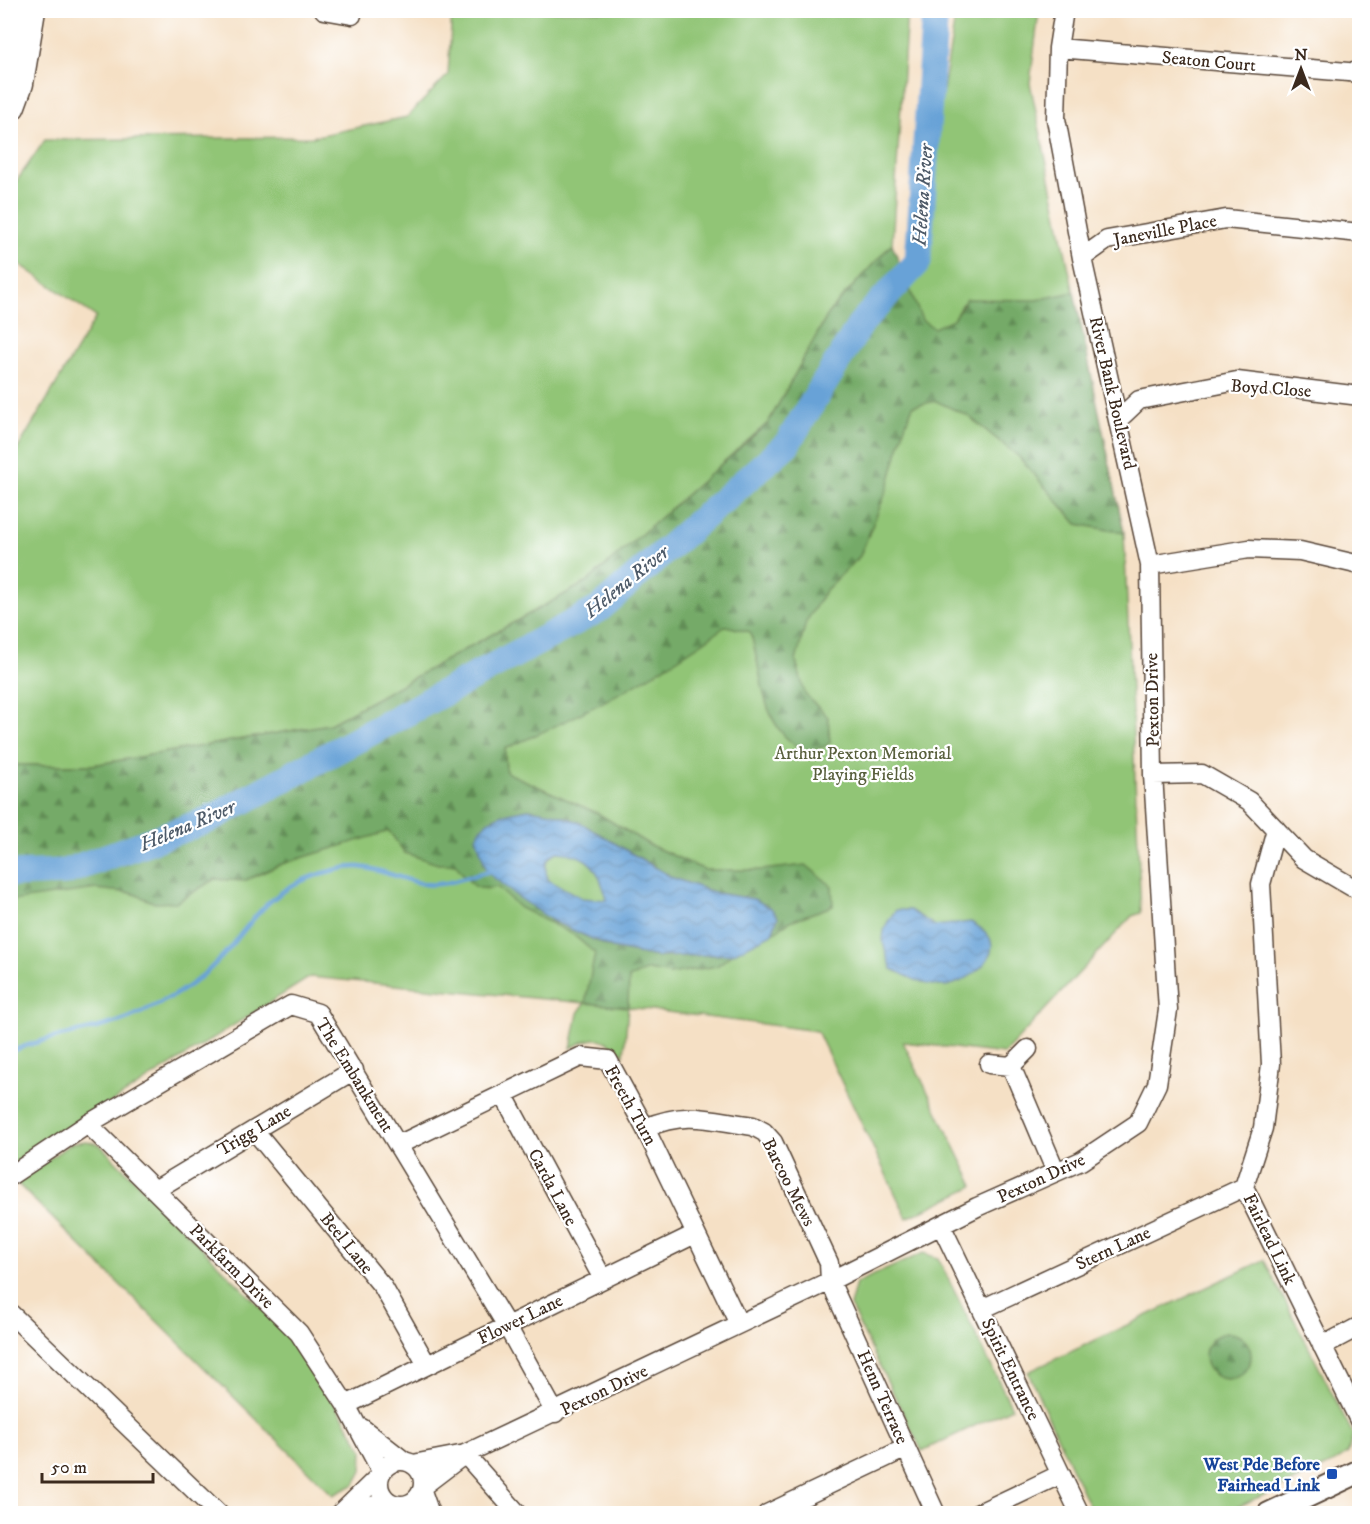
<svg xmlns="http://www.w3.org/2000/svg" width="1370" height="1524" viewBox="0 0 1370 1524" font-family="'IM FELL DW Pica',serif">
  <defs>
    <pattern id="forest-firs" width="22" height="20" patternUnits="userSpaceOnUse" patternTransform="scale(1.5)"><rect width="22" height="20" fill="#74aa67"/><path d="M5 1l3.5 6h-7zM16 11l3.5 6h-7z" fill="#608b54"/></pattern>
    <pattern id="water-waves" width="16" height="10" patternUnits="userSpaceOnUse" patternTransform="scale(1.5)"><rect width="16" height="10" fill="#68a2d7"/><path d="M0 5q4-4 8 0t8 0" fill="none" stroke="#5784ae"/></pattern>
  </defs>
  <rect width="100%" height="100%" fill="#fff"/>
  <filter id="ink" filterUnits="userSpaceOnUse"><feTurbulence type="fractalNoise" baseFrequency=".0167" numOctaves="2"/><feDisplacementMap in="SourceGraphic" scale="12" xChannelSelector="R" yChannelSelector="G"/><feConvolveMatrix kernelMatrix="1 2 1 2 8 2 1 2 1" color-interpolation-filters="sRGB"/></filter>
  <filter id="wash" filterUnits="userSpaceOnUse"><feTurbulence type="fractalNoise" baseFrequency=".008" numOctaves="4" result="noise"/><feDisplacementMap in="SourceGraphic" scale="24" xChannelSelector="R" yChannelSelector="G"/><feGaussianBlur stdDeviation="1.35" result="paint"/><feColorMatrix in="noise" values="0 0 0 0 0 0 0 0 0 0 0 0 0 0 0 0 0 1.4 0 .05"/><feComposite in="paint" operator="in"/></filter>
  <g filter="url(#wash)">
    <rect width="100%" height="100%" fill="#f5e0c5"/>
    <path fill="#91c576" stroke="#66784a" stroke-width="1.5" d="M 452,11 L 907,11 L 892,244 L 830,311 L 768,423 L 587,582 L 330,724 L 93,765 L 11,765 L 11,460 L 96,317 L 11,258 L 11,189 L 45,140 L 312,137 L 407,117 L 448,75 Z
      M 956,11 L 1039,11 L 1030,83 L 1124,533 L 1141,913 L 1132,916 L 1004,1054 L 903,1042 L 974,1186 L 907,1218 L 817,1031 L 628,1007 L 624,1055 C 602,1036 597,1034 571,1048 L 578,1013 L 585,1003 L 310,977 L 11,1166 L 11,812 L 448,717 L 908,305 Z
      M 86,1141 L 99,1144 L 302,1349 L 363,1450 L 362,1471 L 355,1484 L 333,1495 L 16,1182 L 72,1143 Z
      M 923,1253 L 938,1258 L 1012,1408 L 922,1451 L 850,1306 L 856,1283 Z
      M 1264,1260 L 1353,1434 L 1348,1453 L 1330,1465 L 1224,1513 L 1092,1513 L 1028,1372 Z"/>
    <path fill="url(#forest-firs)" stroke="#586a42" stroke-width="1.5" d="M 892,244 L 922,320 L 934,328 L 953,319 L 966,299 L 1036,300 L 1074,292 L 1124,533 L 1077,524 L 1019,457 L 968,416 L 936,401 L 913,406 L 905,426 L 888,487 L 860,556 L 825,591 L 806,622 L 796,661 L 805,694 L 828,717 L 830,743 C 817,752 805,753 792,743 C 758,715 763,670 750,632 L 726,626 C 658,676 583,715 505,749 L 506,772 L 599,814 L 648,844 L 705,870 L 761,870 L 806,865 L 832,886 L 833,906 L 790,921 L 772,934 L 778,918 L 754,899 L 716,893 L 673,878 L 579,822 L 487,872 L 553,921 L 612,948 L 657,957 L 732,954 L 717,966 L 670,974 L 648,970 L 629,978 L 628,1007 L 585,1003 L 595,953 L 572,934 L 520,908 L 497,887 C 473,893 470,882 455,864 L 438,864 L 405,853 L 389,831 L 282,864 L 244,881 L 215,879 L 177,902 L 155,903 L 132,893 L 96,889 L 11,901 L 11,765 L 93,765 L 330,724 L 587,582 L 768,423 L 830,311 Z
      M1205 1356a23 23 0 1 1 46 0a23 23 0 1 1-46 0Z"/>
    <path fill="url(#water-waves)" stroke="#52667a" stroke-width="1.5" fill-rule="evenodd" d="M 528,809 L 553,813 L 579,822 L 673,878 L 716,893 L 754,899 L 771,908 L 778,917 L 772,934 L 732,954 L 657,957 L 612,948 L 553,921 L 514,894 L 487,872 L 476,837 C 486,815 507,813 528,809 ZM 557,852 C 591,854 599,870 607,900 L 582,898 L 548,880 C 544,867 544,859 557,852 Z
      M 896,910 L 910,910 L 935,926 L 971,922 C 979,927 988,932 991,941 C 997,963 963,984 945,986 C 926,987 908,977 892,969 C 882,945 877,932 896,910 Z"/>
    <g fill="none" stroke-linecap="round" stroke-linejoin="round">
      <path stroke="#68a2d7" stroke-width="4.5" d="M 15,1050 C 45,1037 76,1034 107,1025 C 133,1019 176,996 197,980 C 244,944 254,896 314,876 C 326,872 346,866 359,867 C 381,869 403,880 425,884 C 446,887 467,876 487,872"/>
      <path stroke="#68a2d7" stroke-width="27" d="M 10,874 L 65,872 L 208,820 L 599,609 L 787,444 L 862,322 L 918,262 L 935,10"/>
    </g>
  </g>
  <g filter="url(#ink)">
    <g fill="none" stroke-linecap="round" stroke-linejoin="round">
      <defs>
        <path id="minor" d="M 324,10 L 352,15
          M 1064,10 L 1058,48 L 1056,119 L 1082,258 L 1150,565 L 1249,549 L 1300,551 L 1360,565
          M 1058,48 L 1360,73
          M 1082,258 L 1107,240 L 1226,219 L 1360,233
          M 1119,419 L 1139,400 L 1237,381 L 1360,396
          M 1153,775 L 1202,774 L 1249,801 L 1304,859 L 1352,887 L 1360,887
          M 1276,829 L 1261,884 L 1271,1064 L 1263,1128 L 1244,1187 L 1360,1422
          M 989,1064 L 1011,1066
          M 1011,1066 L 1056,1172
          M 1011,1066 L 1028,1049
          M 503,1094 L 603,1279
          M 88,1124 L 299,1333 L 346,1405 L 381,1471
          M 645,1128 C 688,1110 709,1120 753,1126 L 764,1132 L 773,1142 L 829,1263 L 830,1281 L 936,1514
          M 254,1130 L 383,1287 L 427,1365
          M 398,1145 L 580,1057 L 608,1060 L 645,1128 L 739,1324
          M 10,1176 L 88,1124 L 291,1005 L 318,1013 L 507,1326 L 555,1413
          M 155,1190 L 354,1070
          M 941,1225 L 1080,1514
          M 982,1309 L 1244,1187
          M 10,1313 L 219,1514
          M 1322,1346 L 1360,1326
          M 346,1405 L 695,1234
          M 362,1428 L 403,1460
          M 465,1454 L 518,1514
          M379 1483a22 22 0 1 1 44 0a22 22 0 1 1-44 0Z
          M 413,1464 L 460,1455
          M 423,1486 L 465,1454 L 830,1281 L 977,1207 L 1081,1161 L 1138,1123 L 1157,1084 L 1168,1010 L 1153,775 L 1150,565
          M 422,1491 L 430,1514
          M 340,1514 L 379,1476
          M 353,1514 L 387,1500
          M 767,1514 L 906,1448
          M 977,1514 L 1061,1474"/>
        <path id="tertiary" d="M 1269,1514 L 1360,1471"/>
        <path id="trunk" d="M 10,105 L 18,83 L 30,10"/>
      </defs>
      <use href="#minor" stroke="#574537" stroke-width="21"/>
      <use href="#tertiary" stroke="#574537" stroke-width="26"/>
      <use href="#trunk" stroke="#574537" stroke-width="33"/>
      <use href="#minor" stroke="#fff" stroke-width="18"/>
      <use href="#tertiary" stroke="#fff" stroke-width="22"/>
      <use href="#trunk" stroke="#fff" stroke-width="30"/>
    </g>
  </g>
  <rect fill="#1a4fb4" stroke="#fff" stroke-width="2" x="1326" y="1468" width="12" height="12" rx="3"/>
  <g text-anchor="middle" stroke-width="4.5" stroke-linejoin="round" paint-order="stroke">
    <g font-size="18" fill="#3b2a1e" stroke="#fff">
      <text transform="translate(1209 61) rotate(5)" y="6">Seaton Court</text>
      <text transform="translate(1165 230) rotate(-11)" y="6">Janeville Place</text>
      <text transform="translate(1271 388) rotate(4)" y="6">Boyd Close</text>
      <text transform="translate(1113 393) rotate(77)" y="6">River Bank Boulevard</text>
      <text transform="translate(1152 700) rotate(-91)" y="6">Pexton Drive</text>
      <text transform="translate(355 1075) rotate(58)" y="6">The Embankment</text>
      <text transform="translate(631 1105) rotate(61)" y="6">Freeth Turn</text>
      <text transform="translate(254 1130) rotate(-31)" y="6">Trigg Lane</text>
      <text transform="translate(1041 1178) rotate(-25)" y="6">Pexton Drive</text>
      <text transform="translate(789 1182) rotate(63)" y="6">Barcoo Mews</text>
      <text transform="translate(553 1187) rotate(62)" y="6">Carda Lane</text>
      <text transform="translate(1270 1239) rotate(64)" y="6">Fairlead Link</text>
      <text transform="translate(347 1243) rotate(51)" y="6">Beel Lane</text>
      <text transform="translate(1113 1248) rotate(-25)" y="6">Stern Lane</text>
      <text transform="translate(232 1266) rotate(45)" y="6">Parkfarm Drive</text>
      <text transform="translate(520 1319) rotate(-26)" y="6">Flower Lane</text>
      <text transform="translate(1011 1369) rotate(64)" y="6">Spirit Entrance</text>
      <text transform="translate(604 1390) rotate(-26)" y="6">Pexton Drive</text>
      <text transform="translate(883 1397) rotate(66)" y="6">Henn Terrace</text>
    </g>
    <g font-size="18" fill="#59603d" stroke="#fff">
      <text x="863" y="759">Arthur Pexton Memorial<tspan x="863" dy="21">Playing Fields</tspan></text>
    </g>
    <g font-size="18" font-weight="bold" fill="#164399" stroke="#fff" text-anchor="end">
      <text x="1320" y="1470">West Pde Before<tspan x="1320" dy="21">Fairhead Link</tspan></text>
    </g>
    <g font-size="20" font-style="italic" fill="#4d5a68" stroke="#fff">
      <text transform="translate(922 195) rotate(-86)" y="7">Helena River</text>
      <text transform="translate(626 581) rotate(-39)" y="7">Helena River</text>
      <text transform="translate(187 825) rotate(-23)" y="7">Helena River</text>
    </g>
  </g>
  <rect width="1370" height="1524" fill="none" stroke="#fff" stroke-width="36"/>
  <g transform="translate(1301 69)" stroke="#ffffff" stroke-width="4.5" paint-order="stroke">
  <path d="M0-4.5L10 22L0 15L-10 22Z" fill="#3b2a1e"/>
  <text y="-9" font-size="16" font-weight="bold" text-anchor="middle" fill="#3b2a1e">N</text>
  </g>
  <path d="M42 1473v9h111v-9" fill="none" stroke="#3b2a1e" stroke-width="3"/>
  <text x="51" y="1473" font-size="18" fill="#3b2a1e" stroke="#ffffff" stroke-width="4.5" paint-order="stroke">50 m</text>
</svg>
